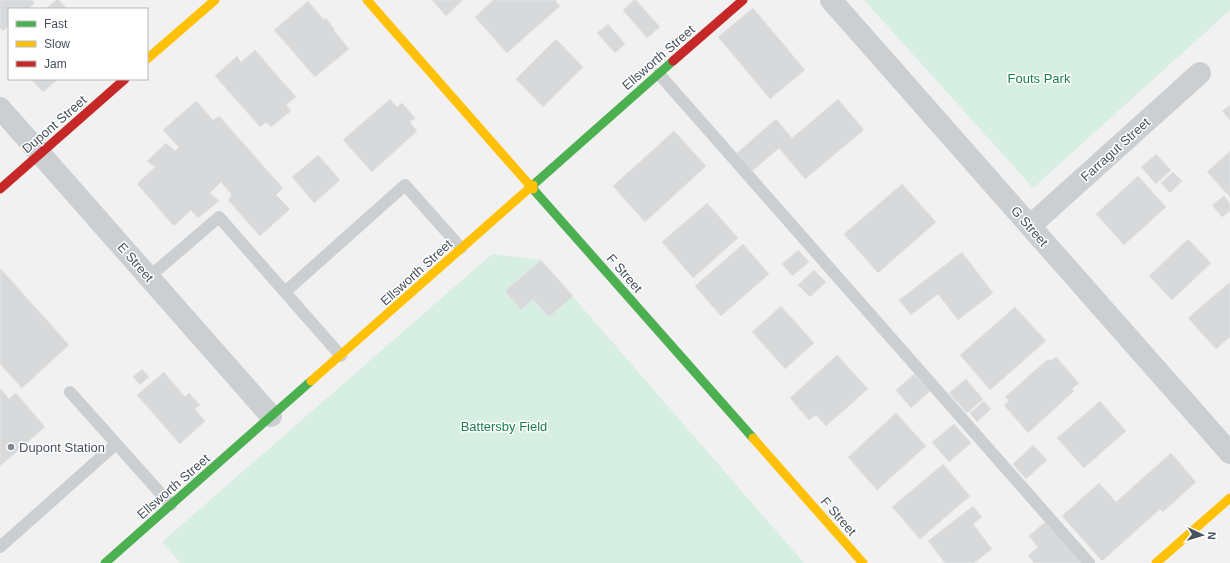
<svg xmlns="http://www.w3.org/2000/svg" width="1230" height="563" viewBox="0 0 1230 563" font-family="Arial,sans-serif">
  <rect width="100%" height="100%" fill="#f1f1f1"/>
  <path fill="#d6efe2" d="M 864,0 L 1230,0 L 1230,10 L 1033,188 Z
    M 492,254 L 541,260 L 804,563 L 180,563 L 162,542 Z"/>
  <path fill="#d8d9db" stroke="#e2e3e4" d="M 0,0 L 32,0 L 35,3 L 28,9 L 9,9 L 9,26 L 3,31 L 0,28 Z
    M 56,0 L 59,0 L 67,9 L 46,9 Z
    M 432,0 L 463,0 L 446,16 Z
    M 493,0 L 555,0 L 560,6 L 507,53 L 475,17 Z
    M 634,0 L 636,0 L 660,27 L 647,38 L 623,10 Z
    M 308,1 L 324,20 L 326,18 L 335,30 L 334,31 L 349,49 L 315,77 L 274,30 Z
    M 753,8 L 805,70 L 770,99 L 718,37 Z
    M 608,24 L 625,44 L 615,53 L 597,33 Z
    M 556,39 L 583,67 L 543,107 L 516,79 Z
    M 255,50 L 296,97 L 286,105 L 291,111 L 271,127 L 266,122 L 260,127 L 215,76 L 237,56 L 241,62 Z
    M 31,79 L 58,79 L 43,92 Z
    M 390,99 L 397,107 L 402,103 L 415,118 L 410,122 L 417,131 L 372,172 L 343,140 Z
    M 838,99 L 864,130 L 805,179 L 779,148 L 752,171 L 737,153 L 776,119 L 792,138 Z
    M 196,101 L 213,120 L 219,116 L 283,188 L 276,195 L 290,209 L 260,236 L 228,200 L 232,195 L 221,182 L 210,193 L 219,201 L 198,218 L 191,210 L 174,226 L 137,184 L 155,167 L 147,161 L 166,143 L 175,151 L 179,147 L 163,130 Z
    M 1230,105 L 1230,120 L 1222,111 Z
    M 674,131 L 706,166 L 645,222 L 613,186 Z
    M 1230,151 L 1230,197 L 1207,172 Z
    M 1156,154 L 1171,170 L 1156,184 L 1141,167 Z
    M 318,155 L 340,180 L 314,203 L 292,177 Z
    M 1173,172 L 1182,181 L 1170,193 L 1161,183 Z
    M 1138,176 L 1166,207 L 1124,245 L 1096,214 Z
    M 902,184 L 936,222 L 878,273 L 844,234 Z
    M 1224,196 L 1230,204 L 1230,211 L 1222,217 L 1212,205 Z
    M 707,203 L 738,238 L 693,278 L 662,242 Z
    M 1188,239 L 1211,263 L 1172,300 L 1149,276 Z
    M 743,244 L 769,274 L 721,316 L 695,286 Z
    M 798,250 L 809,262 L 792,276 L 782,264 Z
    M 962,252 L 993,293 L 958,320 L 938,294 L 911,315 L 899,300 Z
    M 541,260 L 573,296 L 549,317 L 533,299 L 521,310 L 505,291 Z
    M 0,268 L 69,345 L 22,388 L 0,364 Z
    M 814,270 L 826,282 L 810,297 L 798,285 Z
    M 1230,282 L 1230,337 L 1216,349 L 1188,318 Z
    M 781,306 L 814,343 L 785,369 L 752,332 Z
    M 1015,307 L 1046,341 L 990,390 L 960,355 Z
    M 837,355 L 868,389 L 826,426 L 816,415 L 809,420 L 790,398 Z
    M 1056,357 L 1079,383 L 1072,389 L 1074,391 L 1028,433 L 1004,405 L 1009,401 L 1005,397 L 1048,359 L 1050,361 Z
    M 142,369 L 149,377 L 140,385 L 133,377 Z
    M 164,372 L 185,397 L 189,393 L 200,405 L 195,409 L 205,421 L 180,444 L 137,395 Z
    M 914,374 L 930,391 L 911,408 L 896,390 Z
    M 966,379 L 983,399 L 967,413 L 949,393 Z
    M 0,388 L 9,399 L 16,393 L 45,427 L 0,466 Z
    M 984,401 L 991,409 L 977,422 L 970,413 Z
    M 1100,401 L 1126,431 L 1084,468 L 1057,438 Z
    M 896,413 L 926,446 L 877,490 L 848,457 Z
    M 954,424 L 971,443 L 949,462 L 932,442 Z
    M 1033,445 L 1047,460 L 1026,479 L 1013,464 Z
    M 1171,453 L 1196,482 L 1163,512 L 1160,509 L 1102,561 L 1062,516 L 1099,483 L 1116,502 Z
    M 943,464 L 970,496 L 920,539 L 892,507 Z
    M 973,506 L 982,517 L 973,524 L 992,549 L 974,563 L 945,563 L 928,541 Z
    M 1045,522 L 1081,563 L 1034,563 L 1028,556 L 1038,547 L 1029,536 Z"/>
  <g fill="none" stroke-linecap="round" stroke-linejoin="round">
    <path stroke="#cccfd2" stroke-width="12" d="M 659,74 L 1089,563
      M 149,277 L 219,217 L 341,356
      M 285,292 L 405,185 L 461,248
      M 70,392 L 171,505
      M 0,547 L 116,444"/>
    <path stroke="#cccfd2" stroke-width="22" d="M 831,0 L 1230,453
      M 0,108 L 271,416
      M 1030,226 L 1200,73"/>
    <path stroke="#4caf50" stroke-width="9" d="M 533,185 L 673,61
      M 533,189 L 753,438
      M 105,563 L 311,381"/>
    <path stroke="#ffc107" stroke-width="9" d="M 367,0 L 533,189
      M 147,59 L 215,0
      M 311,381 L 533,185
      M 753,438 L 863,563
      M 1156,563 L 1230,498"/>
    <path stroke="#c62828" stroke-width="9" d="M 673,61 L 743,0
      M 0,189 L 125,79"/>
  </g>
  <circle fill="#838991" stroke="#fff" stroke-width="1.5" cx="11" cy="447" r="4"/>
  <g text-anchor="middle" stroke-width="3" stroke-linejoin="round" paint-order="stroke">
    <g font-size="13" fill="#48515d" stroke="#fff">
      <text transform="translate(658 57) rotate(-41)" y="5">Ellsworth Street</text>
      <text transform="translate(54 124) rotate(-41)" y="5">Dupont Street</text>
      <text transform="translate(1115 149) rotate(-42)" y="5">Farragut Street</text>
      <text transform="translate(1030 226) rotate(49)" y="5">G Street</text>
      <text transform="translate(136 262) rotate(49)" y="5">E Street</text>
      <text transform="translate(416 272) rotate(-42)" y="5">Ellsworth Street</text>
      <text transform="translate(625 273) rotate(49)" y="5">F Street</text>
      <text transform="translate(173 486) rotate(-41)" y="5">Ellsworth Street</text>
      <text transform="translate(839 516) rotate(49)" y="5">F Street</text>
    </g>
    <g font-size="13" fill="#1a7d54" stroke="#fff">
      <text x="1039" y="83">Fouts Park</text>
      <text x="504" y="431">Battersby Field</text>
    </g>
    <g font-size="13" fill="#48515d" stroke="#fff" text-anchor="start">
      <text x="19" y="452">Dupont Station</text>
    </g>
  </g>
  <rect x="8" y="8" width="140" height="72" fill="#ffffff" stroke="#b6b9be"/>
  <rect x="16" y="21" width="20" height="6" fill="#4caf50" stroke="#b6b9be"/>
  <text x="44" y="28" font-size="12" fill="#48515d">Fast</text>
  <rect x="16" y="41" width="20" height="6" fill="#ffc107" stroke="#b6b9be"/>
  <text x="44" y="48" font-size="12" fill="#48515d">Slow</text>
  <rect x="16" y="61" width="20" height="6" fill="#c62828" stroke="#b6b9be"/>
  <text x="44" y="68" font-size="12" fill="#48515d">Jam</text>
  <g transform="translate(1202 535) rotate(94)" stroke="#ffffff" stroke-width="3" paint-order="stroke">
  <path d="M0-3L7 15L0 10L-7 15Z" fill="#48515d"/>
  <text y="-6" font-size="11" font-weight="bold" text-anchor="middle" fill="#48515d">N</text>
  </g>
</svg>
